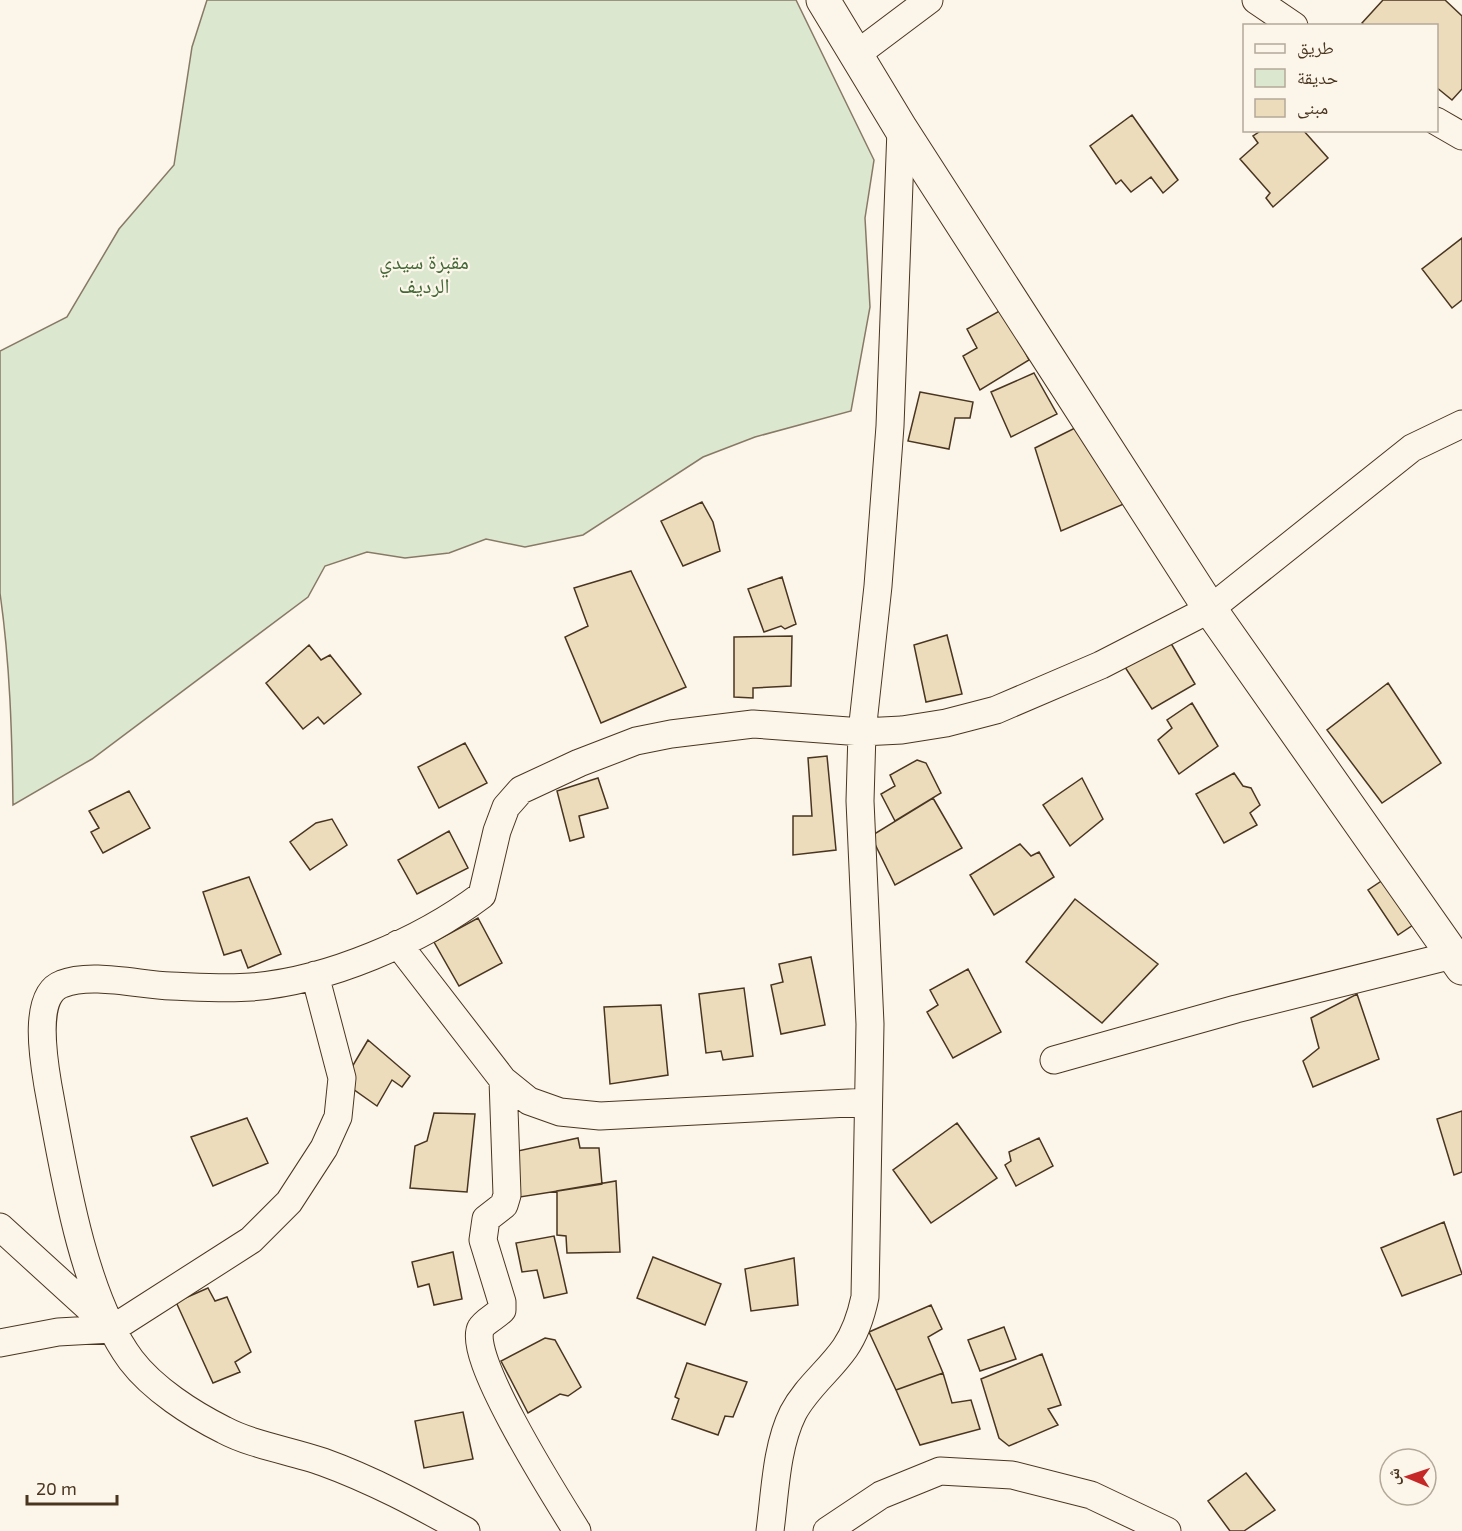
<svg xmlns="http://www.w3.org/2000/svg" width="1462" height="1531" viewBox="0 0 1462 1531" font-family="'Exo 2','Noto Naskh Arabic',sans-serif">
  <rect width="100%" height="100%" fill="#fbf6e9"/>
  <path fill="#dce7d0" stroke="#887966" stroke-width="1.5" d="M 207,0 L 796,0 L 874,160 L 865,218 L 870,307 L 851,411 L 755,437 L 703,457 L 583,535 L 525,547 L 486,539 L 449,553 L 405,558 L 367,552 L 325,566 L 308,597 L 92,759 L 13,805 C 12,734 10,663 0,593 L 0,351 L 67,317 L 119,229 L 174,165 L 192,47 Z"/>
  <path fill="#ecdcbc" stroke="#4a3520" stroke-width="1.5" d="M 1383,0 L 1445,0 L 1462,16 L 1462,89 L 1452,100 L 1436,87 L 1436,26 L 1365,26 L 1362,23 Z
    M 1132,115 L 1178,180 L 1163,193 L 1151,177 L 1131,192 L 1121,180 L 1116,184 L 1090,146 Z
    M 1262,130 L 1303,130 L 1328,158 L 1273,207 L 1266,198 L 1270,193 L 1240,159 L 1258,143 L 1253,136 Z
    M 1462,238 L 1462,300 L 1452,308 L 1422,269 Z
    M 1003,309 L 1029,360 L 980,390 L 963,356 L 977,348 L 967,329 Z
    M 1034,373 L 1057,414 L 1011,437 L 991,392 Z
    M 920,392 L 973,402 L 970,418 L 955,418 L 949,449 L 908,441 Z
    M 1077,427 L 1126,503 L 1061,531 L 1035,448 Z
    M 702,502 L 713,522 L 720,551 L 683,566 L 661,521 Z
    M 631,571 L 686,687 L 601,723 L 565,637 L 588,626 L 574,588 Z
    M 782,577 L 796,624 L 785,629 L 781,626 L 764,632 L 748,589 Z
    M 947,635 L 962,694 L 926,702 L 914,645 Z
    M 792,636 L 791,686 L 753,688 L 753,698 L 734,697 L 734,637 Z
    M 1169,640 L 1195,684 L 1152,709 L 1123,664 Z
    M 309,645 L 321,660 L 330,655 L 361,694 L 324,724 L 318,717 L 303,729 L 266,683 Z
    M 1388,683 L 1441,763 L 1382,803 L 1327,730 Z
    M 1192,703 L 1218,746 L 1179,774 L 1158,740 L 1172,728 L 1167,720 Z
    M 465,743 L 487,783 L 439,808 L 418,767 Z
    M 827,756 L 836,850 L 793,855 L 793,816 L 812,816 L 808,758 Z
    M 917,760 L 926,763 L 941,793 L 895,821 L 881,794 L 895,786 L 890,775 Z
    M 1234,773 L 1243,786 L 1251,788 L 1260,805 L 1250,813 L 1257,825 L 1224,843 L 1196,794 Z
    M 598,778 L 608,808 L 579,816 L 584,837 L 570,841 L 557,791 Z
    M 1082,778 L 1103,819 L 1070,846 L 1043,805 Z
    M 129,791 L 150,828 L 103,853 L 91,832 L 99,828 L 89,811 Z
    M 933,798 L 962,848 L 895,885 L 871,836 Z
    M 332,819 L 347,845 L 310,870 L 290,842 L 316,823 Z
    M 449,831 L 468,868 L 417,894 L 398,860 Z
    M 1020,844 L 1031,856 L 1039,852 L 1054,877 L 994,915 L 970,875 Z
    M 249,877 L 281,954 L 248,968 L 241,950 L 224,955 L 203,892 Z
    M 1386,878 L 1416,923 L 1398,935 L 1368,890 Z
    M 1075,899 L 1158,964 L 1102,1023 L 1026,962 Z
    M 478,918 L 502,963 L 459,986 L 434,942 Z
    M 811,957 L 825,1025 L 781,1034 L 771,985 L 783,982 L 779,964 Z
    M 968,969 L 1001,1032 L 953,1058 L 927,1012 L 938,1005 L 930,990 Z
    M 744,988 L 753,1056 L 723,1060 L 721,1051 L 706,1053 L 699,994 Z
    M 1357,994 L 1379,1059 L 1313,1087 L 1303,1061 L 1319,1048 L 1311,1018 Z
    M 661,1005 L 668,1075 L 610,1084 L 604,1007 Z
    M 368,1040 L 410,1076 L 402,1087 L 392,1080 L 377,1106 L 346,1084 L 346,1077 Z
    M 1462,1111 L 1462,1172 L 1454,1175 L 1437,1119 Z
    M 434,1113 L 475,1114 L 467,1192 L 410,1188 L 415,1146 L 427,1141 Z
    M 247,1118 L 268,1163 L 213,1186 L 191,1137 Z
    M 957,1123 L 997,1178 L 931,1223 L 893,1170 Z
    M 578,1138 L 580,1148 L 599,1148 L 602,1184 L 520,1197 L 513,1152 Z
    M 1039,1138 L 1053,1166 L 1016,1186 L 1005,1165 L 1011,1161 L 1009,1152 Z
    M 616,1181 L 620,1252 L 567,1253 L 566,1236 L 557,1235 L 557,1191 Z
    M 1444,1222 L 1462,1274 L 1402,1296 L 1381,1248 Z
    M 554,1236 L 567,1293 L 544,1298 L 537,1270 L 522,1272 L 516,1243 Z
    M 453,1252 L 462,1299 L 434,1305 L 429,1284 L 418,1287 L 412,1262 Z
    M 653,1257 L 721,1284 L 705,1325 L 637,1298 Z
    M 794,1258 L 798,1305 L 751,1311 L 745,1269 Z
    M 208,1288 L 215,1301 L 227,1297 L 251,1352 L 235,1362 L 240,1372 L 213,1383 L 176,1302 Z
    M 931,1305 L 942,1329 L 928,1337 L 943,1373 L 896,1390 L 869,1332 Z
    M 1004,1327 L 1016,1359 L 980,1371 L 968,1340 Z
    M 545,1338 L 555,1340 L 581,1387 L 568,1396 L 560,1394 L 528,1413 L 501,1361 Z
    M 1042,1354 L 1061,1405 L 1048,1409 L 1058,1425 L 1009,1446 L 999,1438 L 981,1379 Z
    M 687,1363 L 747,1382 L 733,1417 L 725,1416 L 718,1435 L 672,1419 L 679,1399 L 675,1397 Z
    M 943,1373 L 952,1403 L 971,1400 L 980,1429 L 920,1445 L 896,1390 Z
    M 463,1412 L 473,1459 L 424,1468 L 415,1421 Z
    M 1246,1473 L 1275,1510 L 1244,1531 L 1230,1531 L 1208,1501 Z"/>
  <g fill="none" stroke-linecap="round" stroke-linejoin="round">
    <defs>
      <path id="street" d="M 1256,0 L 1294,26
        M 857,54 L 929,0
        M 1436,121 L 1462,136
        M 398,944 L 503,1080 L 529,1101 L 560,1112 L 600,1116 L 868,1102
        M 1054,1060 L 1236,1009 L 1453,955
        M 503,1080 L 507,1195 L 504,1205 L 486,1219 L 483,1240 L 502,1302 L 502,1310 C 496,1316 484,1322 481,1328 C 465,1355 559,1502 577,1531
        M 0,1227 L 112,1329 L 251,1240 L 289,1202 L 324,1148 L 338,1117 L 342,1078 L 315,975
        M 0,1343 L 58,1332 L 112,1329
        M 466,1531 C 419,1505 373,1480 323,1462 C 292,1451 252,1445 224,1430 C 192,1414 153,1389 131,1360 C 82,1294 63,1167 48,1086 C 44,1062 32,995 62,984 C 91,972 140,985 171,986 C 198,987 225,989 251,987 C 328,981 421,941 482,895 L 497,831 L 506,807 L 521,790 L 579,763 L 636,741 L 671,734 L 753,724 L 862,732 L 902,730 L 946,723 L 996,710 L 1101,665 L 1210,609 L 1412,448 L 1462,424
        M 770,1531 C 775,1494 776,1447 793,1413 C 806,1388 829,1371 845,1348 C 856,1332 861,1316 865,1297 L 870,1024 L 860,801 L 862,732 L 878,586 L 890,426 L 901,129
        M 827,1531 L 881,1495 L 940,1471 L 1012,1475 L 1091,1495 L 1167,1531"/>
      <path id="secondary" d="M 823,0 L 901,129 L 1210,609 L 1462,968"/>
    </defs>
    <use href="#street" stroke="#4a3520" stroke-width="29"/>
    <use href="#secondary" stroke="#4a3520" stroke-width="35"/>
    <use href="#street" stroke="#fbf6e9" stroke-width="27"/>
    <use href="#secondary" stroke="#fbf6e9" stroke-width="33"/>
  </g>
  <g text-anchor="middle" stroke-width="4.5" stroke-linejoin="round" paint-order="stroke">
    <g font-size="21" fill="#436837" stroke="#fbf6e9">
      <text x="424" y="269">مقبرة سيدي<tspan x="424" dy="24">الرديف</tspan></text>
    </g>
  </g>
  <rect x="1243" y="24" width="195" height="108" fill="#fbf6e9" stroke="#b4a999" stroke-width="1.5"/>
  <rect x="1255" y="44" width="30" height="9" fill="#fbf6e9" stroke="#b4a999" stroke-width="1.5"/>
  <text x="1297" y="54" font-size="18" fill="#4a3520">طريق</text>
  <rect x="1255" y="69" width="30" height="18" fill="#dce7d0" stroke="#b4a999" stroke-width="1.5"/>
  <text x="1297" y="84" font-size="18" fill="#4a3520">حديقة</text>
  <rect x="1255" y="99" width="30" height="18" fill="#ecdcbc" stroke="#b4a999" stroke-width="1.5"/>
  <text x="1297" y="114" font-size="18" fill="#4a3520">مبنى</text>
  <g transform="translate(1408 1477) rotate(272)"><circle r="28" fill="#fbf6e9" stroke="#b4a999" stroke-width="1.5"/>
  <path d="M0-4.5L10 22L0 15L-10 22Z" fill="#c62828"/>
  <text y="-9" font-size="16" font-weight="bold" text-anchor="middle" fill="#4a3520">ش</text>
  </g>
  <path d="M27 1495v9h90v-9" fill="none" stroke="#4a3520" stroke-width="3"/>
  <text x="36" y="1495" font-size="18" fill="#4a3520" stroke="#fbf6e9" stroke-width="4.5" paint-order="stroke">20 m</text>
</svg>
